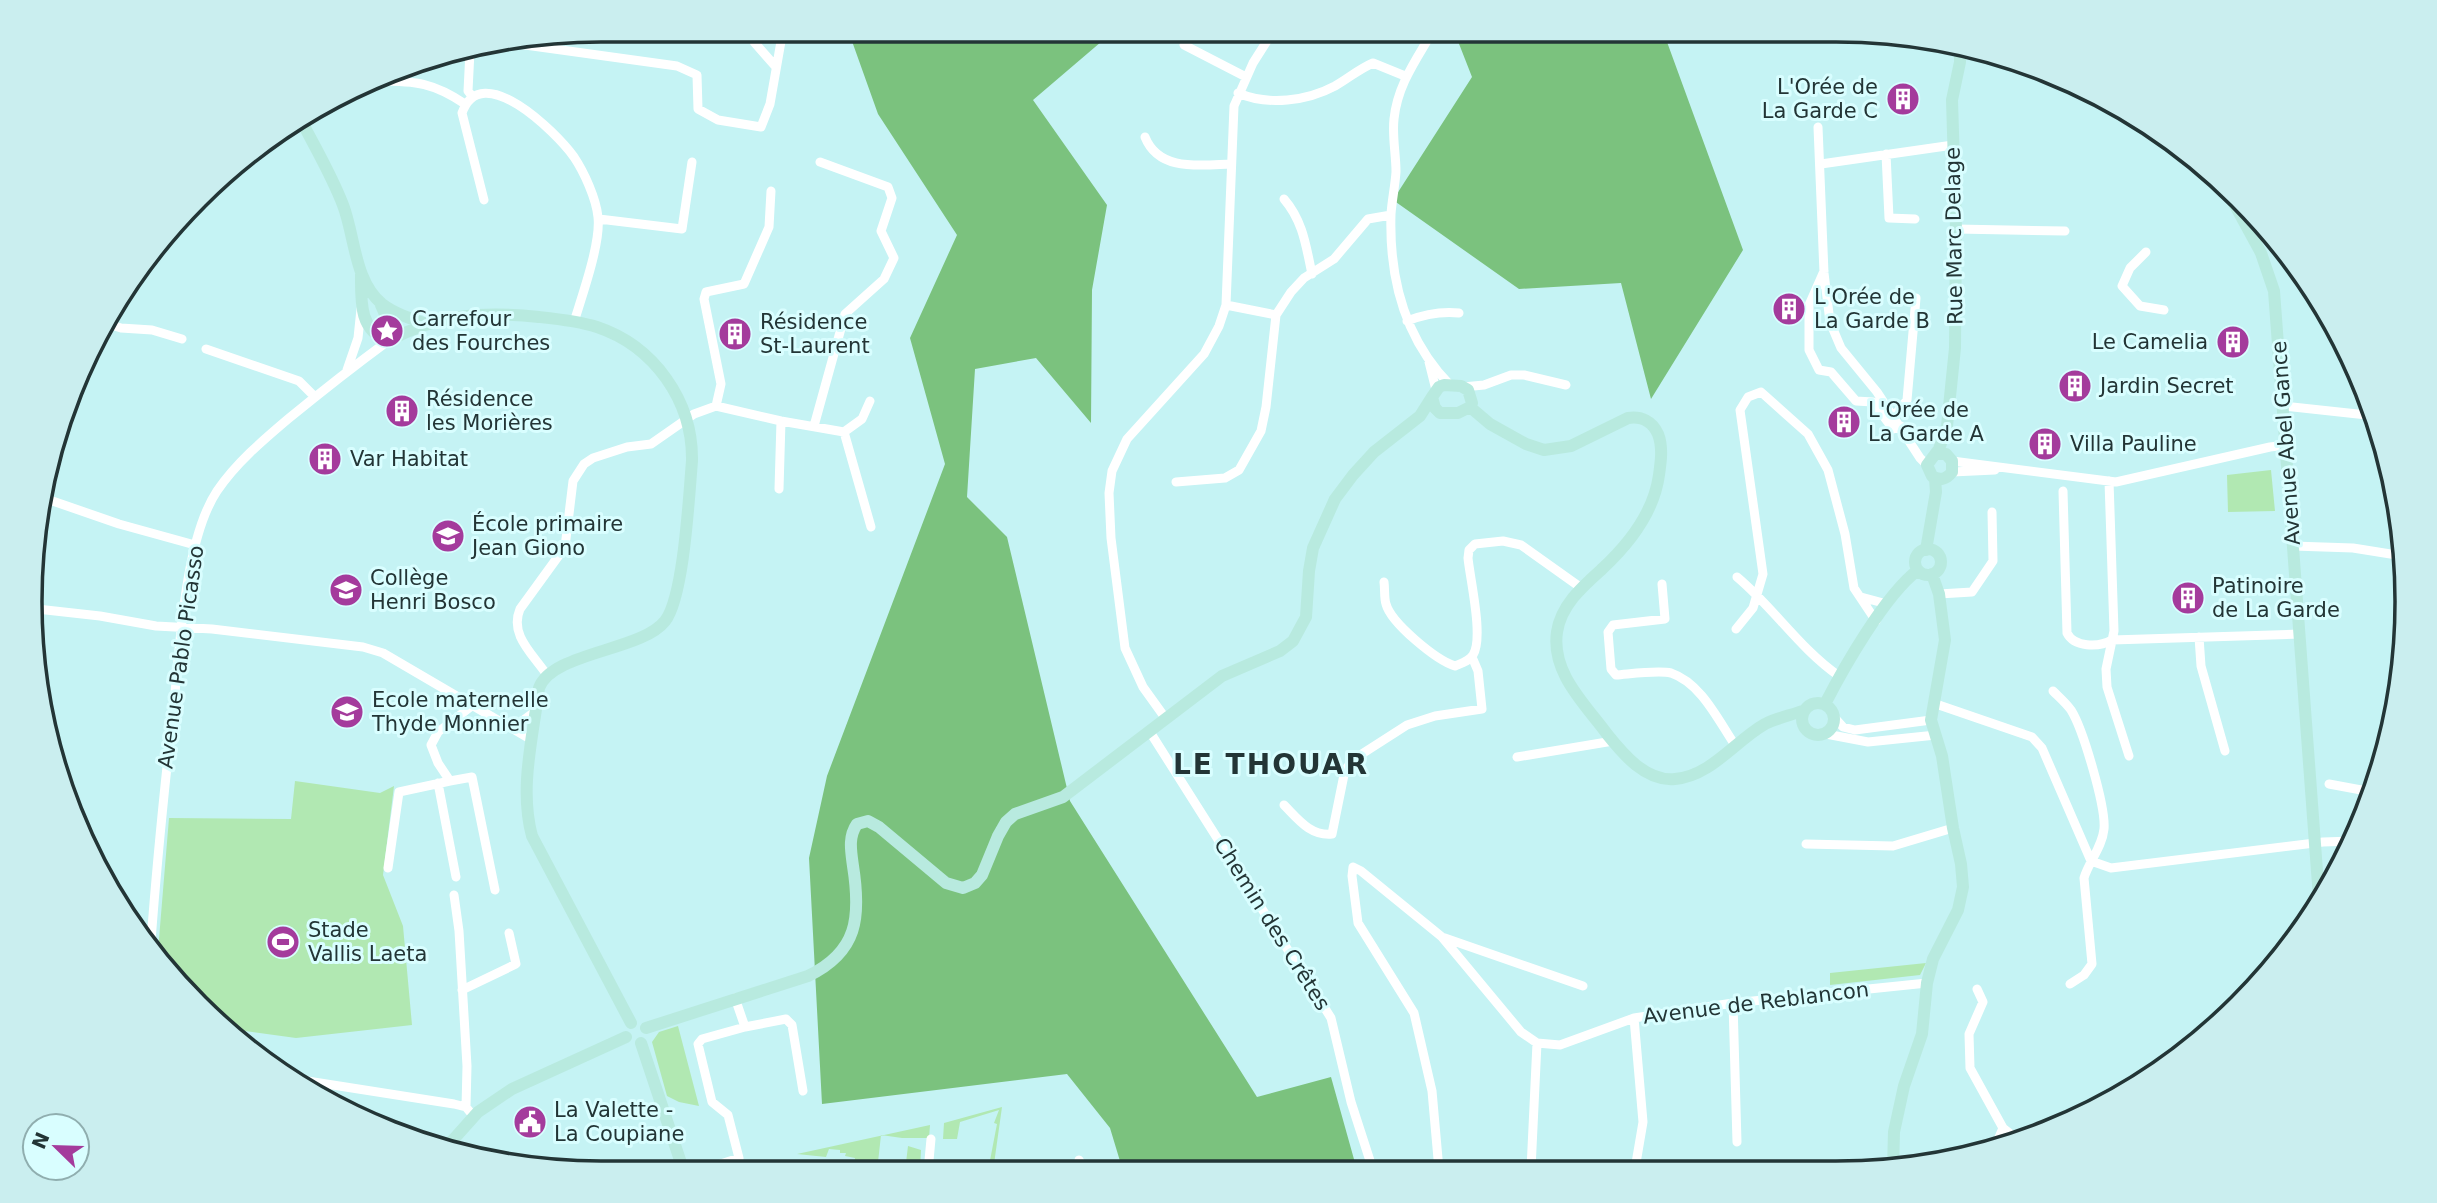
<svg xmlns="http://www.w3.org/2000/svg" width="2437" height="1203" viewBox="0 0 2437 1203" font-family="'DejaVu Sans',sans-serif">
  <rect width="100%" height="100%" fill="#c5f3f4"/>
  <path fill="#b1e8b2" d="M 2271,470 L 2275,511 L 2228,512 L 2227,475 Z
    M 295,781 L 380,793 L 394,786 L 383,875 L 403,926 L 412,1025 L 296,1038 L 230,1029 L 198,1006 L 158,951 L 169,818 L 291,819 Z
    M 1926,963 L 1920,975 L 1830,985 L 1830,973 Z
    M 678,1026 L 699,1106 L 679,1102 L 667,1096 L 652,1042 L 659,1032 Z
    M 1002,1107 L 993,1171 L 988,1171 L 996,1129 L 997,1124 L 994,1123 L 999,1110 L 960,1122 L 957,1139 L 943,1139 L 944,1123 Z
    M 930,1125 L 929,1138 L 902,1138 L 881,1135 L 877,1171 L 853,1171 L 855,1158 L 845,1156 L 846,1153 L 840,1153 L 840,1150 L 829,1149 L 826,1157 L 797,1154 Z
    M 908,1146 L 921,1150 L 920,1171 L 905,1171 Z"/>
  <path fill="#7bc27e" d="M 848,30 L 1115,30 L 1033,100 L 1107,205 L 1092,290 L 1091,423 L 1036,358 L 975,369 L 967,497 L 1007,537 L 1070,801 L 1257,1097 L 1331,1077 L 1357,1170 L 1123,1171 L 1110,1128 L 1067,1074 L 822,1104 L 809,858 L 827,776 L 945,464 L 910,338 L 957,235 L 878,114 Z
    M 1454,31 L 1663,31 L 1743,250 L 1651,399 L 1621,283 L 1519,289 L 1393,200 L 1472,77 Z"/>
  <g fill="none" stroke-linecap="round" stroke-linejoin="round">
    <path stroke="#fff" stroke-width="9" d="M 755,30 L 754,42 L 776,67
      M 1423,31 L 1427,41 C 1412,66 1397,89 1394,119 C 1392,136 1396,154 1396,172 C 1395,186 1392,200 1391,214 C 1389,279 1404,338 1450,385
      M 518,44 L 677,66 L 697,75 L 698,109 L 718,120 L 761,127 L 770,104 L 783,30
      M 1184,45 L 1246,77
      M 470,51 L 468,91 L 472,96
      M 379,81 C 416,81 434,83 465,104
      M 1238,93 C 1268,106 1307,101 1335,86 C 1349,78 1359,69 1373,63 L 1405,76
      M 1818,127 L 1824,273 L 1830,322 L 1841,348 L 1877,392 L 1920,458 L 1927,465
      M 1145,137 C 1159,172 1200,165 1231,164
      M 1886,154 L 1889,218 L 1915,219
      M 1821,164 L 1953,145
      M 1284,199 C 1303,221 1306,246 1312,274
      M 484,200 L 462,113 C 481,58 556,132 574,157 C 584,172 596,198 598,217 C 601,243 582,296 574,322
      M 599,219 L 682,229 L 692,162
      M 1956,229 L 2065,231
      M 2146,252 L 2130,268 L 2122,286 L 2140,306 L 2164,310
      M 1824,271 L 1809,305 L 1809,350 L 1819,370 L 1831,372 L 1856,401 L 1873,402 L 1893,429 L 1901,426
      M 1226,305 L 1276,315
      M 1407,321 C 1425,314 1440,311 1459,313
      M 105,323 L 121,328 L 152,330 L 182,339
      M 2337,345 L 2338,333
      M 206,349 L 299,381 L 315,397
      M 1429,362 L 1436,390
      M 347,370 L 358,338 L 361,309
      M 1463,387 L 1484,385 L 1511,375 L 1524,375 L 1566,385
      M 716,406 L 721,384 L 704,299 L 706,292 L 744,284 L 769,227 L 771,191
      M 2283,406 L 2376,416
      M 1894,416 L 1907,400 L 1916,298 L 1895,299
      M 814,426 L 845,314 L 884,279 L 894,258 L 881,231 L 892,198 L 888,187 L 820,162
      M 844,432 L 862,419 L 870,401
      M 1952,461 L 2116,482 L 2270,447 L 2286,445
      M 1952,472 L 1995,470
      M 2109,481 L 2114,631 L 2106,669 L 2107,687 L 2129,756
      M 1176,482 L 1225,478 L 1239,470 L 1261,431 L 1266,407 L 1276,315 L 1291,292 L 1304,278 L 1334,259 L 1368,219 L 1391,215
      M 779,489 L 781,421
      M 2063,491 L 2067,633 C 2074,647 2098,648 2112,640 L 2300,634
      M 41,497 L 119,524 L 195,545
      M 2293,546 L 2353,548 L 2403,556
      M 1737,577 C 1773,607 1800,649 1839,676
      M 1384,582 C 1385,589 1384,598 1386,604 C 1391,623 1436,660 1455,666 C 1462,663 1469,661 1473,655 C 1484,638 1470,579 1468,558 L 1469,550 L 1475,544 L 1503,541 L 1521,545 L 1580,587
      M 1662,584 L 1665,619 L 1613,625 L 1608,632 L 1611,669 L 1616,675 C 1630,674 1658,670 1671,673 C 1701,683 1718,720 1735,745
      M 1939,594 L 1972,592 L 1993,561 L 1992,512
      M 1861,597 L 1887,604
      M 37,609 L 100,616 L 156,626 L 212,629 L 363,647 L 383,653 L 506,725 L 521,722 L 536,711
      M 1736,629 L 1753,608 L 1763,574 L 1740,410 L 1748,397 L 1761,392 L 1808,434 L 1828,470 L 1845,534 L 1854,588 L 1876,621
      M 2199,637 L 2201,666 L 2225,751
      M 547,675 C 533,654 509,635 520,609 L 565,547 L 573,481 L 584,464 L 593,458 L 627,447 L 651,444 L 694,414 L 716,406 L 781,421 L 844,432 L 871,527
      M 2053,691 C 2059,697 2066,703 2071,710 C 2083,729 2106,807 2104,829 C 2102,848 2089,861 2084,878 L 2092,964 L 2084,975 L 2070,984
      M 1933,703 L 2032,737 L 2042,748 L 2091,861 L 2111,868 L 2323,842 L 2353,841
      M 1834,717 L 1843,727 L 1855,730 L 1931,720
      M 1166,719 L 1143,687 L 1125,648 L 1111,538 L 1109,493 L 1112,471 L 1127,439 L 1204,354 L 1219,326 L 1226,305 L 1234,106 L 1253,63 L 1274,30
      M 506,725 L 532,740
      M 1150,732 L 1331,1018 L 1351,1102 L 1373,1170
      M 1826,734 L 1868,742 L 1936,735
      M 1517,757 L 1613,741
      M 450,781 L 472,777 L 495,890
      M 438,783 L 456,877
      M 2329,784 L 2372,792
      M 1284,805 C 1298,819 1310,836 1332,834 L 1345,770 L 1354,759 L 1407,725 L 1435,716 L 1482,709 L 1478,671 L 1472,657
      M 1806,844 L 1893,846 L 1953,828
      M 388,868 L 399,792 L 450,781 L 438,763 L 431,745 L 438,732 L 473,705
      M 454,895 L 459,931 L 467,1066 L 466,1107
      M 1442,937 L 1583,986
      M 151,941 C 157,861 165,782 174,703 C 180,644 185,539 217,491 C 236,463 262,441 288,419 C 321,392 354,366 388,341
      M 1977,989 L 1983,1002 L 1969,1034 L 1970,1068 L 2003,1128 L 1994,1149
      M 462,990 L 516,964 L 509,933
      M 1733,1003 L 1737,1142
      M 1634,1018 L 1643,1122 L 1635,1169
      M 745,1027 L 786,1019 L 792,1025 L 803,1091
      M 301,1080 L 454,1104 L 466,1107 L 470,1112
      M 2003,1128 L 2021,1142
      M 1079,1160 L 1085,1171
      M 1893,1166 L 1947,1160
      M 1531,1169 L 1537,1043
      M 1439,1170 L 1432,1091 L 1414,1013 L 1358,923 L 1352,876 L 1353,867 L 1361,871 L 1442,937 L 1521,1032 L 1537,1043 L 1560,1045 L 1634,1018 L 1733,1003 L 1927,983
      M 640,1171 L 641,1172
      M 928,1171 L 931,1139
      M 696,1172 L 739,1158 L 728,1115 L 712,1102 L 698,1044 L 702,1039 L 745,1027 L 735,998"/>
    <path stroke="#b8eadf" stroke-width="12" d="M 302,122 C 316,149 332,176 343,205 C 355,236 354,281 382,304 C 395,314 412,319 427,324
      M 2225,187 L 2261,253 L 2274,291 L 2319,898
      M 361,274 C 361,301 359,330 388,341
      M 381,305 L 388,321 L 388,341
      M 388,341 C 439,314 483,311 539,317 C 558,319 578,321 597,327 C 654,346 693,401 692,461 C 689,495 684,597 665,621 C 642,651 552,652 539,688 C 533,737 519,788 532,836 L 631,1023
      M 1444,385 L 1461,386 L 1468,390 L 1472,403 L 1470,407 L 1458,413 L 1440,413 L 1435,408 L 1432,397 L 1439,387 Z
      M 1470,407 L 1490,424 L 1526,444 L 1544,450 L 1571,446 L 1628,418 C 1641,416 1652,421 1658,434 C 1663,447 1661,461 1659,475 C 1654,512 1629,544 1602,569 C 1583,586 1561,605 1557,632 C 1551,673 1585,704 1607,734 C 1623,754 1646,782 1675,779 C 1711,776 1735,741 1765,724 C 1777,718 1792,715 1805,710
      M 1936,454 L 1946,454 L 1952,461 L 1952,472 C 1946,480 1939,481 1932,476 L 1927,465 L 1939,449 L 1947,426 L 1955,348 L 1956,229 L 1952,100 L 1960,62 L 1960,45
      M1915 562a13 13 0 1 1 26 0a13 13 0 1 1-26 0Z
      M 1926,550 L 1936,492 L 1935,478
      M1802 719a16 16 0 1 1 32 0a16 16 0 1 1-32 0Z
      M 1825,704 C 1844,667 1885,595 1918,570
      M 646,1028 L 808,976 C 858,952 861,917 853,866 C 851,851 848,837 857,824 L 868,821 L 879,827 L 946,883 L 963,888 L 975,883 L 982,875 L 998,836 L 1006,822 L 1015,814 L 1063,797 L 1222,676 L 1280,651 L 1293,641 L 1306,617 L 1309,571 L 1313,548 L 1335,499 L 1353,475 L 1374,452 L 1420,416 L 1432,397
      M 641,1043 L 684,1172
      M 444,1150 L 478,1112 L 512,1089 L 626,1037
      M 1893,1168 L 1894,1132 L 1904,1086 L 1922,1034 L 1927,983 L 1933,959 L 1958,910 L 1963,887 L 1961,864 L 1953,828 L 1942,756 L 1931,720 L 1945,640 L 1939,594 L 1932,574"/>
  </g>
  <defs>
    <symbol id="building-disc" viewBox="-11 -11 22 22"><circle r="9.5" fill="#a43b9c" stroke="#d9feff"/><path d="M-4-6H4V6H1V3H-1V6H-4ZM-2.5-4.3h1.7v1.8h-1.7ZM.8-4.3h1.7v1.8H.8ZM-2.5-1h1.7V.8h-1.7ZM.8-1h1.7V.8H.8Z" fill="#fff"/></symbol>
    <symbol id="sight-disc" viewBox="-11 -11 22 22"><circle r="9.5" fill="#a43b9c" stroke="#d9feff"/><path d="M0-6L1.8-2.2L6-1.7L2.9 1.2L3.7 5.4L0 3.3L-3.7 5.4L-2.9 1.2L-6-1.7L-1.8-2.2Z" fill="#fff"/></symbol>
    <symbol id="school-disc" viewBox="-11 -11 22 22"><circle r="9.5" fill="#a43b9c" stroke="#d9feff"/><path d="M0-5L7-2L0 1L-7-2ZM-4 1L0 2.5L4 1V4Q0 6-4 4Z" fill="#fff"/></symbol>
    <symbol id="stadium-disc" viewBox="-11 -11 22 22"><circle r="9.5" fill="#a43b9c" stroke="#d9feff"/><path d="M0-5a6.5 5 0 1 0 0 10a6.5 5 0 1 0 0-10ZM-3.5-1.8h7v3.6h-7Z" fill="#fff"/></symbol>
    <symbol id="civic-disc" viewBox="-11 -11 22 22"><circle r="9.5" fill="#a43b9c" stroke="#d9feff"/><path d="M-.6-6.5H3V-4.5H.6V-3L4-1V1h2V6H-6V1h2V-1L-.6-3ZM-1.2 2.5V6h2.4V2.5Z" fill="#fff"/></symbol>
  </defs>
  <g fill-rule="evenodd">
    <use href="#building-disc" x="1884" y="80" width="38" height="38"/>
    <use href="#building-disc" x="1770" y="290" width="38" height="38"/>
    <use href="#sight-disc" x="368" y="312" width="38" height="38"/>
    <use href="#building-disc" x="716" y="315" width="38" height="38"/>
    <use href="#building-disc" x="2214" y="323" width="38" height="38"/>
    <use href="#building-disc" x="2056" y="367" width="38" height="38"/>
    <use href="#building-disc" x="383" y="392" width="38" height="38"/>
    <use href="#building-disc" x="1825" y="403" width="38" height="38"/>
    <use href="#building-disc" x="2026" y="425" width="38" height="38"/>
    <use href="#building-disc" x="306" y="440" width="38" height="38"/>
    <use href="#school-disc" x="429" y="517" width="38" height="38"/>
    <use href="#school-disc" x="327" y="571" width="38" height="38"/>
    <use href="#building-disc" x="2169" y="579" width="38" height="38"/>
    <use href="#school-disc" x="328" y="693" width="38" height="38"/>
    <use href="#stadium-disc" x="264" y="923" width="38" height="38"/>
    <use href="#civic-disc" x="511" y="1103" width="38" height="38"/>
  </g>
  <g text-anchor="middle" stroke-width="6" stroke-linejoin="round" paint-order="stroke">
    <g font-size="21" fill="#233536" stroke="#d9feff" text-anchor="start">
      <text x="1878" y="94" text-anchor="end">L'Orée de<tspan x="1878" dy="24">La Garde C</tspan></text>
      <text x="1814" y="304">L'Orée de<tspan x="1814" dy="24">La Garde B</tspan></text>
      <text x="412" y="326">Carrefour<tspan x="412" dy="24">des Fourches</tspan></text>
      <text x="760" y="329">Résidence<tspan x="760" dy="24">St-Laurent</tspan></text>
      <text x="2208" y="349" text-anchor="end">Le Camelia</text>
      <text x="2100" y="393">Jardin Secret</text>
      <text x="426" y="406">Résidence<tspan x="426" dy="24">les Morières</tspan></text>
      <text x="1868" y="417">L'Orée de<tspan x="1868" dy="24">La Garde A</tspan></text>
      <text x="2070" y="451">Villa Pauline</text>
      <text x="350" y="466">Var Habitat</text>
      <text x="472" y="531">École primaire<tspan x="472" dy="24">Jean Giono</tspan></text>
      <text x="370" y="585">Collège<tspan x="370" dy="24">Henri Bosco</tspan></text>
      <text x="2212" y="593">Patinoire<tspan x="2212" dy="24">de La Garde</tspan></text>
      <text x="372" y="707">Ecole maternelle<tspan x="372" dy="24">Thyde Monnier</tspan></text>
      <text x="308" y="937">Stade<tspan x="308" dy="24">Vallis Laeta</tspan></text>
      <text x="554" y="1117">La Valette -<tspan x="554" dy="24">La Coupiane</tspan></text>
    </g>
    <g font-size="21" fill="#233536" stroke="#d9feff">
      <text transform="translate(1954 236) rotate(-91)" y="7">Rue Marc Delage</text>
      <text transform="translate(2286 443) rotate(-94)" y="7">Avenue Abel Gance</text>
      <text transform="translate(181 657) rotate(-82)" y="7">Avenue Pablo Picasso</text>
      <text transform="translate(1272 924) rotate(58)" y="7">Chemin des Crêtes</text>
      <text transform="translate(1756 1003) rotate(-7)" y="7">Avenue de Reblancon</text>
    </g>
    <g font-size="28" font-weight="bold" letter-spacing="2" fill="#233536" stroke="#d9feff">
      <text x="1271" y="774">LE THOUAR</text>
    </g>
  </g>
  <path d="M0 0H2437V1203H0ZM601 42H1836A559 559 0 0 1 2395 601V602A559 559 0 0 1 1836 1161H601A559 559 0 0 1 42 602V601A559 559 0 0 1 601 42Z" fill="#caeeef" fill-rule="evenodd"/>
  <path fill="none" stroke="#233536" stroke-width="3.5" d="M601 42H1836A559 559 0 0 1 2395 601V602A559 559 0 0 1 1836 1161H601A559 559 0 0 1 42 602V601A559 559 0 0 1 601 42Z"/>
  <g transform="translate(56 1147) rotate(293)"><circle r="33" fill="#d9feff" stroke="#90aeaf" stroke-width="2"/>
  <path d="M0-5L12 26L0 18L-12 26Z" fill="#a43b9c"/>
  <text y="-10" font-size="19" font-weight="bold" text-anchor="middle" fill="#233536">N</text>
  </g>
</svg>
